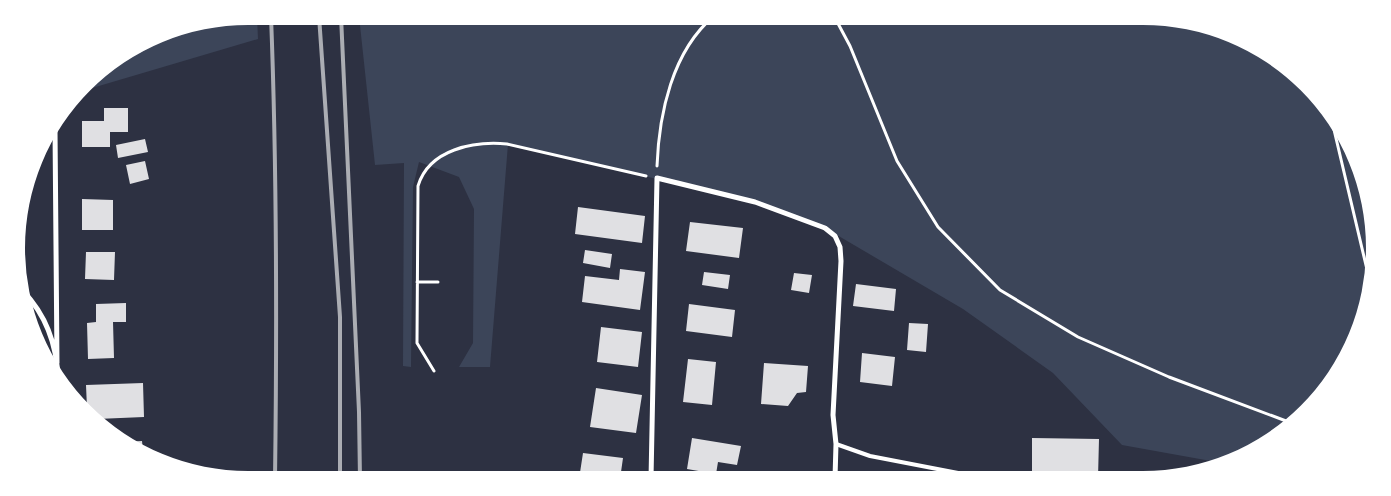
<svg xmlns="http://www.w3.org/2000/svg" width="1391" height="496" viewBox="0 0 1391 496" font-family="Commissioner,sans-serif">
  <rect width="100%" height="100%" fill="#2d3142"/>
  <path fill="#3c4559" d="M 248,16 L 257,16 L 258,39 L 82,91 L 95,74 L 160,34 Z
    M 359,16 L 1143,16 L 1203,24 L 1284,64 L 1344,132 L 1373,217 L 1367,308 L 1344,364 L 1296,422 L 1245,456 L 1222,463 L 1122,445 L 1053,373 L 963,309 L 825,228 L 755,202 L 508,144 L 490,367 L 459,367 L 473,343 L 474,209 L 459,177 L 419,162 L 413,187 L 411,367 L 403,366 L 404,163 L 375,165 Z"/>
  <path fill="#e0e0e3" d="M 104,108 L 128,108 L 128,132 L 110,132 L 110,147 L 82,147 L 82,121 L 104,121 Z
    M 145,139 L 148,152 L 118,158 L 116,145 Z
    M 145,161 L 149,179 L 130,184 L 126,165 Z
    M 82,199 L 113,200 L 113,230 L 82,230 Z
    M 578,207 L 645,216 L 642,243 L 575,234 Z
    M 690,222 L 743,228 L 739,258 L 686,251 Z
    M 585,250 L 612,254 L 610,268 L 583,263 Z
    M 86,252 L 115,252 L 114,280 L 85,279 Z
    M 620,269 L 645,272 L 640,310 L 582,302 L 585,276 L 619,280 Z
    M 704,272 L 730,275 L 728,289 L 702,285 Z
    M 794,273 L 812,275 L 809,293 L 791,290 Z
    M 856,284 L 896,289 L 894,311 L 853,306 Z
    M 126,303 L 126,322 L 113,322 L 114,358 L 88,359 L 87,323 L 96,322 L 96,304 Z
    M 689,304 L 735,310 L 732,337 L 686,331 Z
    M 909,323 L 928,324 L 926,352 L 907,350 Z
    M 601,327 L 642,332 L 638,367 L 597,362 Z
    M 862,353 L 895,357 L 892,386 L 860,382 Z
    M 688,359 L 716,362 L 712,405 L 683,402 Z
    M 764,363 L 808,366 L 806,392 L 797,393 L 788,406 L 761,404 Z
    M 143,383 L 144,417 L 97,419 L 87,408 L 86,385 Z
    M 596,388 L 642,395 L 636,433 L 590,427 Z
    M 692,438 L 741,446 L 737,465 L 718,462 L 716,474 L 687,469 Z
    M 1032,438 L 1099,439 L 1098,478 L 1032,478 Z
    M 142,441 L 143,451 L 121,442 Z
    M 583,453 L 623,458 L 620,479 L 579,479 Z"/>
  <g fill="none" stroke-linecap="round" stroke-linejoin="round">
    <path stroke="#fff" stroke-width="3" d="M 834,16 L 850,46 L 897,161 L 938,227 L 1000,290 L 1078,337 L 1169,377 L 1294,424
      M 883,16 L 895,19 L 925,16
      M 1331,117 L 1369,278
      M 657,166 C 659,114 672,51 714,16
      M 417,282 L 438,282
      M 434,371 L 417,343 L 418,186 C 429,149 474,141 507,144 L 646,176"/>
    <path stroke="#fff" stroke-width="4" d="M 836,444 L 870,456 L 984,478"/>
    <path stroke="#fff" stroke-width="5" d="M 55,129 L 57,363
      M 23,291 C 46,315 57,346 58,379
      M 651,479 L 657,178 L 755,202 L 825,228 L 835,236 L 840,247 L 841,261 L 833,415 L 836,444 L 835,478"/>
    <path stroke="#abadb3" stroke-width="4" d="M 271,16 C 277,171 277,325 275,480
      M 319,16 L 340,317 L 340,480
      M 341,16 L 359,412 L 360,480"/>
  </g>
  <path d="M0 0H1391V496H0ZM248 25H1143A223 223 0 0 1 1366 248V248A223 223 0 0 1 1143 471H248A223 223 0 0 1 25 248V248A223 223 0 0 1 248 25Z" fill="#fff" fill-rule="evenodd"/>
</svg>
